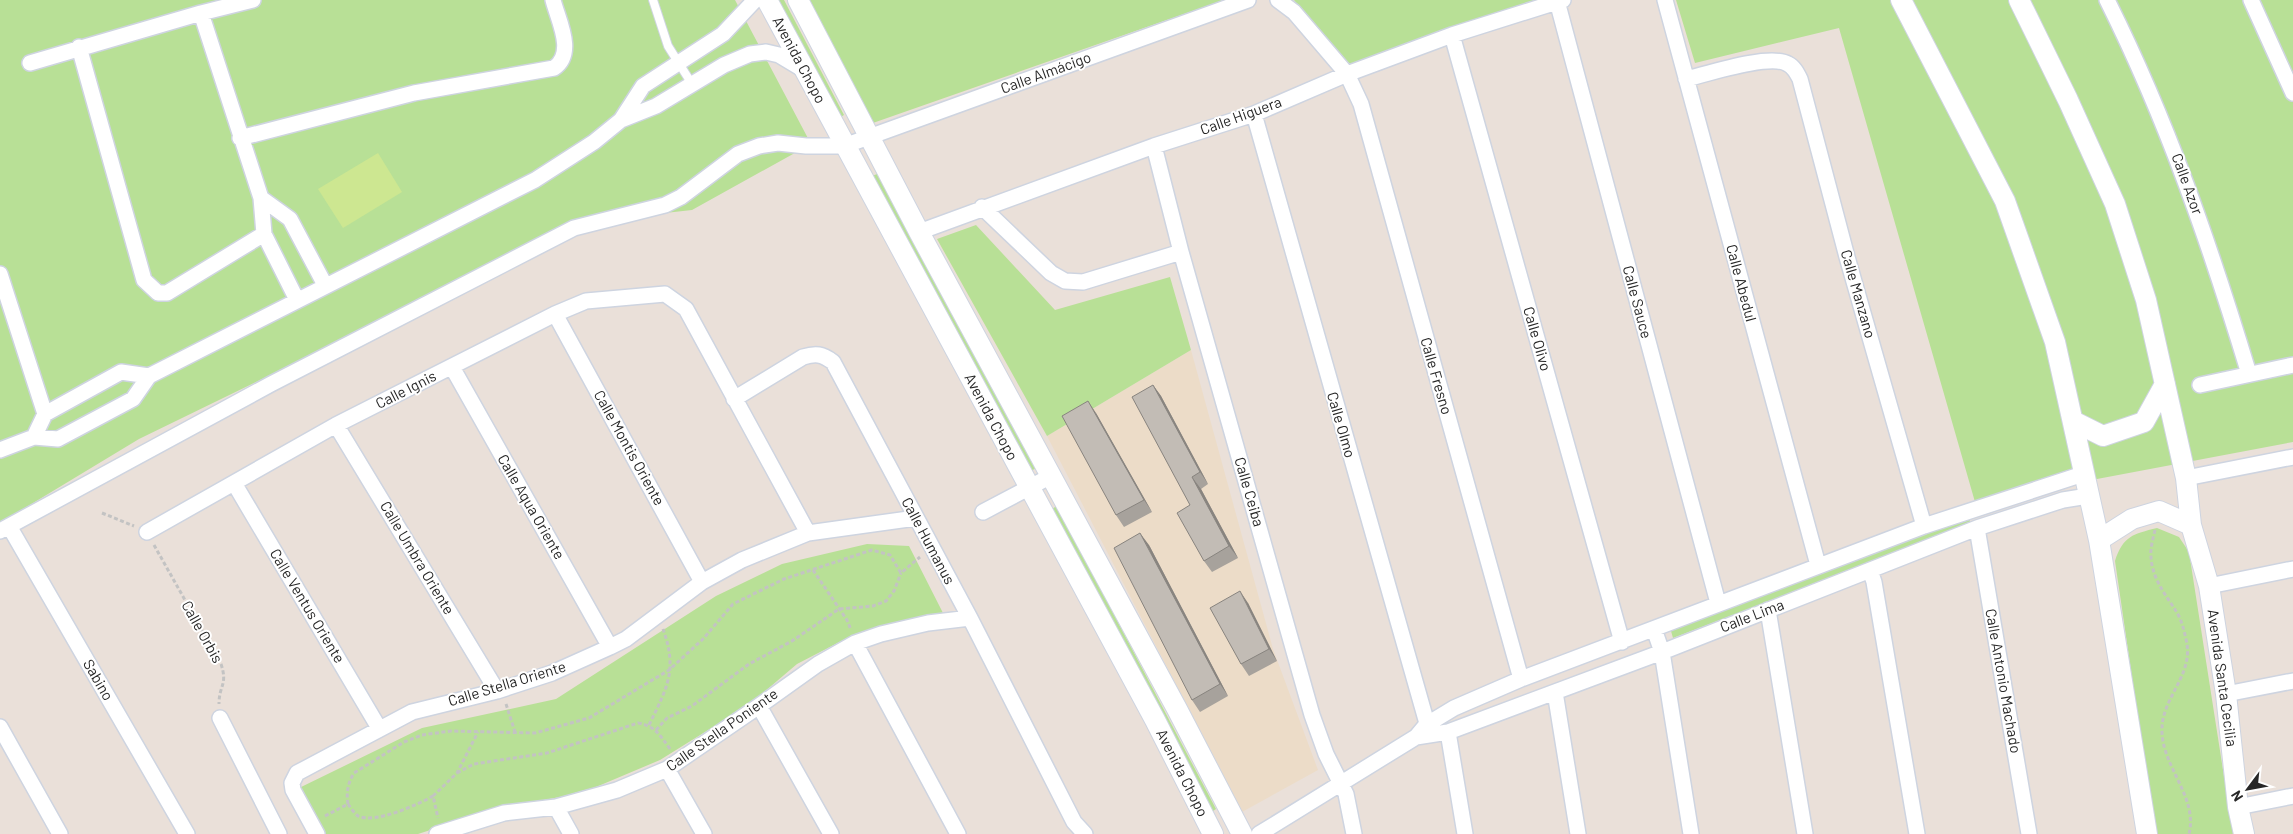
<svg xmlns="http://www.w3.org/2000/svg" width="2293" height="834" viewBox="0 0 2293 834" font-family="Barlow,sans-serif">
  <rect width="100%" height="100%" fill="#eae0d9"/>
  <path fill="#ecdcc8" d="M 1191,350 L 1273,649 L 1318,770 L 1242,812 L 1047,436 Z"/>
  <path fill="#b8e096" d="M 0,0 L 735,0 L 811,144 L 692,210 L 584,222 L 139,439 L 0,523 Z
    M 774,0 L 784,0 L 844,115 L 837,119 Z
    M 806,0 L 1224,0 L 870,124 Z
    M 1294,0 L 1562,0 L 1345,66 Z
    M 1676,0 L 2293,0 L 2293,442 L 1975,502 L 1839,28 L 1695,63 Z
    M 877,174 L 1037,468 L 1028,472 L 868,178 Z
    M 976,225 L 1055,310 L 1170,277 L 1191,350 L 1047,436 L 937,239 Z
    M 1057,506 L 1216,809 L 1207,815 L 1048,511 Z
    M 1968,515 L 1971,524 L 1673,638 L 1671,631 Z
    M 2157,528 L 2179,537 L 2189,552 L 2233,834 L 2155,834 L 2115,561 C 2123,536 2133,534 2157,528 Z
    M 867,544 L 909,546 L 943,613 L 855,634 L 797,664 L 750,704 L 660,760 L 596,787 L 560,797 L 499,808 L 418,834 L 323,834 L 297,789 L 422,728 L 556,699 L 716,596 L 782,564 Z"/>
  <path fill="#cde791" d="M 378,153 L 402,192 L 343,228 L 318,189 Z"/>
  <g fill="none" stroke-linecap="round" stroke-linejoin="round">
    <defs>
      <path id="service" d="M 653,0 L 668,46 L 692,84"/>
      <path id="minor" d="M 253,0 L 201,13 L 261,198 L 264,234 L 297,300
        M 1278,0 L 1294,12 L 1347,74 L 1361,104 L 1521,679
        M 1665,0 L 1818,565
        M 2107,0 C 2167,120 2210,245 2249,374
        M 2251,0 L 2293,93
        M 1557,1 L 1718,603
        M 1452,35 L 1622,642
        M 79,47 L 144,280 L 158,293 L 167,293 L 264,234
        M 30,63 L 201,13
        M 1686,79 C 1707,74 1770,53 1788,64 C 1794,67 1797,73 1800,79 L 1847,257 L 1924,526
        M 1254,114 L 1430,734
        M 621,120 L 643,86 L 723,34 L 755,0
        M 240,138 L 414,93 L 554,68 C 576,53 558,20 553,0
        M 1154,146 L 1181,252 L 1312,715 L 1326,754 L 1346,794 L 1354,834
        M 261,198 L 290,219 L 325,285
        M 982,207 L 1051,273 L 1065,281 L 1083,282 L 1181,252
        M 919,232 L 1154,146 L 1254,114 L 1347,74 L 1452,35 L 1563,0
        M 0,274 L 45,414
        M 555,314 L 702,582
        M 452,367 L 610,647
        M 2200,385 L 2293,365
        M 734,399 L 803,357 C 816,353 822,354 833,362 L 970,618 L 1074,822 L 1085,834
        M 336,425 L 497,691
        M 34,437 L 45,414 L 121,372 L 149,376
        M 0,450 L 34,437 L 58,439 L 133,399 L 149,376 L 535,180 L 594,142 L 621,120 L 656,106 L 724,65 L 750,54 L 766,52 L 779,55 L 804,70
        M 2186,478 L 2293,457
        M 234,483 L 379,728
        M 983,512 L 1051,476
        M 9,526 L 187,834
        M 1977,528 L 2029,834
        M 0,531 L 271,384 L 574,228 L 665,205 L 681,197 L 738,154 L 759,146 L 778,143 L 806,146 L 844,146 L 1248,0
        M 147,532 L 336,425 L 555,314 L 586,301 L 665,294 L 686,309 L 808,533
        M 1870,570 L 1874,582 L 1917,834
        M 2209,586 L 2293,569
        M 1768,610 L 1805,834
        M 1654,629 L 1662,652 L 1691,834
        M 855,643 L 958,834
        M 1555,692 L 1578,834
        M 2226,694 L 2293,681
        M 759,706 L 831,834
        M 220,718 L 279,834
        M 0,727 L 60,834
        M 1448,732 L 1465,834
        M 1416,737 L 1448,732 L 1662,652 L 1977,528 L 2063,500 L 2088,496
        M 667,769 L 704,834
        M 556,807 L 571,834
        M 2238,807 L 2293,796
        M 317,834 L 293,790 L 292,783 L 297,773 L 412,712 L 497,691 L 552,673 L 610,647 L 626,639 L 702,582 L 742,560 L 808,533 L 916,518
        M 437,834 L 504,813 L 556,807 L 617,790 L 667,769 L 759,706 L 818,664 L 855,643 L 881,634 L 928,623 L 970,618
        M 1259,834 L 1416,737 L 1426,725 L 1454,708 L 1521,679 L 1924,526 L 2083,474"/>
      <path id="tertiary" d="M 767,0 L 1155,720 L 1213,834
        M 798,0 L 919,232 L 1177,709 L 1242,834
        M 1901,0 L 2005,201 L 2055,342 L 2099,540 L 2147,834
        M 2019,0 L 2068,100 L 2115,204 L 2146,300 L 2186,478 L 2191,525 L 2209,586 L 2226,694 L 2238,807 L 2244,834
        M 2073,421 L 2103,436 L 2144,422 L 2165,384
        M 2099,540 L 2132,519 L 2159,511 L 2191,525"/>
    </defs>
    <use href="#service" stroke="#ced4e0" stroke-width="10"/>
    <use href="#minor" stroke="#ced4e0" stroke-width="18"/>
    <use href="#tertiary" stroke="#ced4e0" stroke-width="22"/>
    <path stroke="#c3c3c3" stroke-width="3" stroke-dasharray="4 2.5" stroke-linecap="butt" d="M 102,513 L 134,526
      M 2155,530 C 2153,539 2150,548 2151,557 C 2152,578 2165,594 2176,611 C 2182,620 2185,634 2187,644 C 2192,678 2160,699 2162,733 C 2164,769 2198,798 2189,834
      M 154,545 L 221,664 C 228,685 219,685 219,704
      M 813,570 L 847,620 L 851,630
      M 506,704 L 515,732
      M 649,725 C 667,688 678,670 663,629
      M 656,730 L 667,718 L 692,706 L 749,664 L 792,641 L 839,609 L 873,606 L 886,601 L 894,591 L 901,573
      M 457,773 L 474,764 L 547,753 L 638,723 C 655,726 660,735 670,749
      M 433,796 L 457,773 L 478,732
      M 348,804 C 346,792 348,783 354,773 L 404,742 L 422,735 L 451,731 L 535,733 L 589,718 L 669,670 L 703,639 L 733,604 L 784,579 L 872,550 L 890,555 L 901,573 L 920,557
      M 325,816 L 348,804 C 351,808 354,813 358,816 C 375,824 417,805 433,796 L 438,818"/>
    <use href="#service" stroke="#fff" stroke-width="8"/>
    <use href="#minor" stroke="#fff" stroke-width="15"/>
    <use href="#tertiary" stroke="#fff" stroke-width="20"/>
  </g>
  <path fill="#a7a29c" d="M 1153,385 L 1161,396 L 1208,484 L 1201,489 L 1238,558 L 1212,572 L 1204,561 L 1190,505 Z
    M 1096,413 L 1152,512 L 1124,527 L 1116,515 Z
    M 1149,545 L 1228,696 L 1200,712 L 1192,700 Z
    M 1248,603 L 1277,661 L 1249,676 L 1241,664 Z"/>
  <path fill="#88847f" d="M 1153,385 L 1161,396 L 1208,484 L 1200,472 Z
    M 1088,401 L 1096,413 L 1152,512 L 1144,500 Z
    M 1192,477 L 1201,489 L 1238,558 L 1229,546 Z
    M 1140,533 L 1149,545 L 1228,696 L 1220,684 Z
    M 1240,591 L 1248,603 L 1277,661 L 1269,649 Z"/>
  <path fill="#c2bcb5" stroke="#88847f" d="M 1153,385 L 1200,472 L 1192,477 L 1229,546 L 1204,561 L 1177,513 L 1190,505 L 1132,397 Z
    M 1088,401 L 1144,500 L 1116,515 L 1062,416 Z
    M 1140,533 L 1220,684 L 1192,700 L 1114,548 Z
    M 1240,591 L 1269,649 L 1241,664 L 1210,608 Z"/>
  <g text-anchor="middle" stroke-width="4" stroke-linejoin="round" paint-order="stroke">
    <g font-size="15" fill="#272727" stroke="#fff">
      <text transform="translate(799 60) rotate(62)" y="5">Avenida Chopo</text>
      <text transform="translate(1046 73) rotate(-20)" y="5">Calle Almácigo</text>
      <text transform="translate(1241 116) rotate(-20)" y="5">Calle Higuera</text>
      <text transform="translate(2187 184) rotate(70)" y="5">Calle Azor</text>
      <text transform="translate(1741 283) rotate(75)" y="5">Calle Abedul</text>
      <text transform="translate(1858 294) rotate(74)" y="5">Calle Manzano</text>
      <text transform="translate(1637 302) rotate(75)" y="5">Calle Sauce</text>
      <text transform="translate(1537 339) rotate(74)" y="5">Calle Olivo</text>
      <text transform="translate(1436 376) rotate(74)" y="5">Calle Fresno</text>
      <text transform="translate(406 390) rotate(-27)" y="5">Calle Ignis</text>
      <text transform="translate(991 417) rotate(62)" y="5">Avenida Chopo</text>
      <text transform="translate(1341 425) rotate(74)" y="5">Calle Olmo</text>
      <text transform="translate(629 448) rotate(61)" y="5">Calle Montis Oriente</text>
      <text transform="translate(1249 492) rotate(74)" y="5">Calle Ceiba</text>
      <text transform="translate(531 507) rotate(60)" y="5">Calle Aqua Oriente</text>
      <text transform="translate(928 541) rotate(62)" y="5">Calle Humanus</text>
      <text transform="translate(417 558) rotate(59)" y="5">Calle Umbra Oriente</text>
      <text transform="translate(307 606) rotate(59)" y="5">Calle Ventus Oriente</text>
      <text transform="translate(1752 616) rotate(-21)" y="5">Calle Lima</text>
      <text transform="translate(202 632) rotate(61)" y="5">Calle Orbis</text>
      <text transform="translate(2222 678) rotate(82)" y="5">Avenida Santa Cecilia</text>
      <text transform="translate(98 680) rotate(60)" y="5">Sabino</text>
      <text transform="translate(2003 681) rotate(80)" y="5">Calle Antonio Machado</text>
      <text transform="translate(507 684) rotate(-17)" y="5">Calle Stella Oriente</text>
      <text transform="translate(722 730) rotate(-35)" y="5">Calle Stella Poniente</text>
      <text transform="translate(1182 773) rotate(63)" y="5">Avenida Chopo</text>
    </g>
  </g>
  <g transform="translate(2248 789) rotate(238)" stroke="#ffffff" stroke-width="4" paint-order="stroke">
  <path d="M0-4L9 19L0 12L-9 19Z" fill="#272727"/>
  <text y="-8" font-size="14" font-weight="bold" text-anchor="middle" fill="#272727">N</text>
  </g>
</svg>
